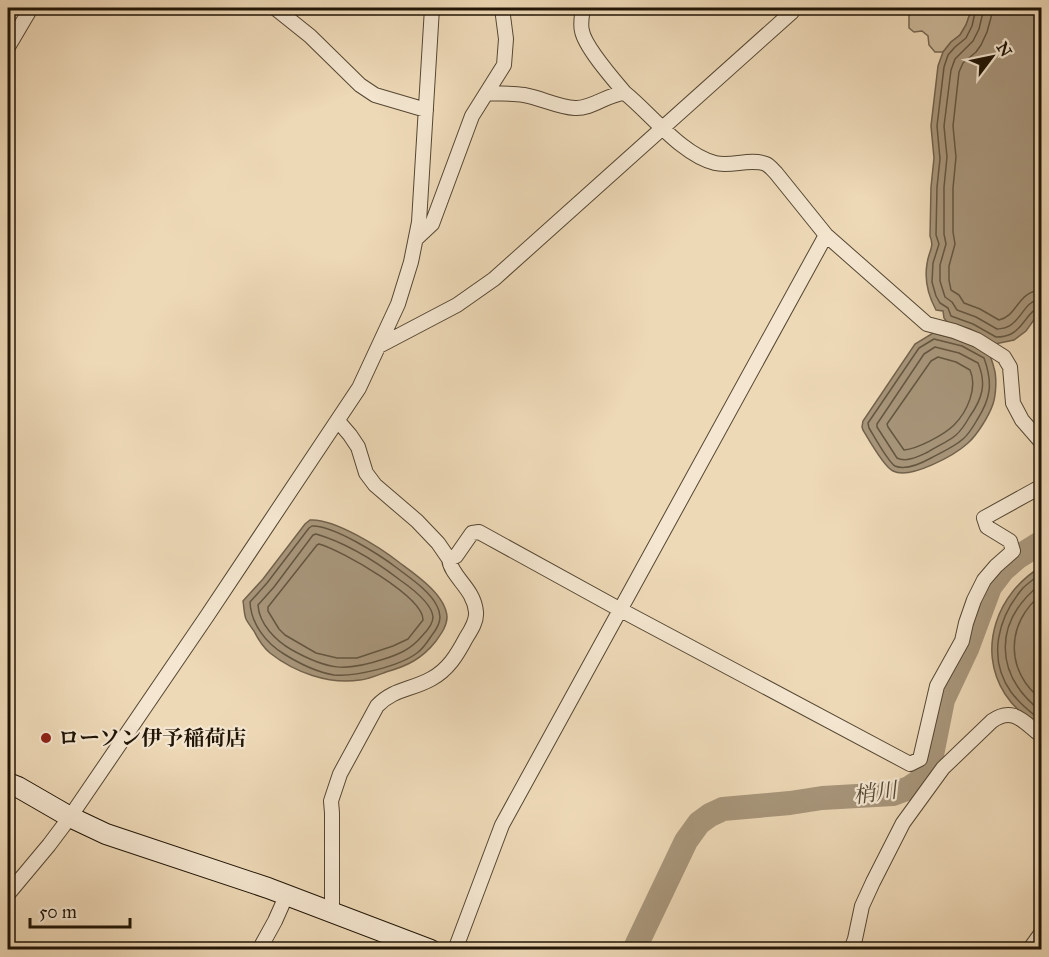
<svg xmlns="http://www.w3.org/2000/svg" width="1049" height="957" viewBox="0 0 1049 957" font-family="'IM FELL Great Primer','Noto Serif JP',serif">
  <rect width="100%" height="100%" fill="#eed9b7"/>
  <filter id="stains"><feTurbulence type="fractalNoise" baseFrequency=".00333" numOctaves="4"/><feColorMatrix values="0 0 0 0 .2 0 0 0 0 .09 0 0 0 0 .02 0 0 0 .5 -.17"/></filter>
  <radialGradient id="worn" r=".72"><stop offset=".6" stop-color="#630" stop-opacity="0"/><stop offset="1" stop-color="#630" stop-opacity=".3"/></radialGradient>
  <path fill="#cbb899" stroke="#766650" stroke-width="1.5" d="M 905,8 L 972,8 L 966,25 L 960,35 L 951,42 L 943,52 L 935,52 L 929,45 L 928,36 L 922,31 L 914,32 L 909,28 L 909,14 Z"/>
  <path fill="#a8967b" stroke="#72624c" stroke-width="1.5" d="M 972,8 L 1041,8 L 1041,310 L 1026,331 L 1014,340 L 995,344 L 970,329 L 947,322 L 944,318 L 943,311 L 936,310 C 928,295 924,281 927,264 C 928,252 935,248 930,236 L 931,187 L 934,158 L 931,126 L 938,66 L 943,52 L 951,42 L 960,35 L 966,25 Z
    M 933,333 L 964,341 L 990,355 C 991,359 993,363 994,368 C 997,377 996,395 993,404 C 989,416 977,435 968,443 C 955,455 910,480 893,471 C 884,467 869,440 863,430 L 862,427 L 863,421 L 915,344 Z
    M 310,520 C 334,518 381,548 400,563 C 415,574 446,595 447,617 C 447,626 441,634 436,641 C 422,659 407,666 386,672 C 378,675 369,679 360,680 C 329,685 294,672 270,653 C 263,647 258,639 254,631 C 251,627 248,623 246,619 C 244,614 244,607 243,601 L 263,579 L 305,524 Z
    M 1041,567 L 1041,729 C 1028,719 1014,708 1005,694 C 976,649 998,592 1041,567 Z"/>
  <g fill="none" stroke-linecap="round" stroke-linejoin="round">
    <path stroke="#645640" stroke-width="1.5" d="M 976,8 L 972,26 L 966,38 L 955,47 L 948,55 L 944,67 L 937,126 L 940,159 L 937,187 L 936,235 L 939,244 L 933,263 L 932,282 L 936,296 L 940,303 L 948,308 L 951,316 L 973,324 L 996,337 C 1000,337 1007,336 1011,334 C 1024,328 1028,309 1042,307
      M 984,8 L 979,29 L 973,41 L 955,59 L 951,70 L 944,126 L 947,157 L 944,187 L 944,234 L 946,244 L 940,265 L 940,281 L 945,297 L 952,302 L 957,310 L 976,317 L 997,329 C 998,329 1006,328 1007,327 C 1022,321 1024,300 1042,299
      M 993,8 L 992,14 L 987,32 L 981,45 L 976,52 L 963,63 L 959,72 L 953,126 L 956,157 L 953,188 L 953,232 L 955,244 L 949,266 L 949,280 L 951,290 L 959,295 L 964,303 L 980,309 L 999,320 C 1018,316 1017,291 1042,290
      M 934,339 L 962,346 L 984,358 C 993,383 991,398 977,420 C 973,427 969,434 963,439 C 954,447 942,452 931,458 C 922,463 906,471 895,466 C 888,462 874,436 869,428 L 868,423 L 919,348 Z
      M 935,347 L 959,353 L 978,363 C 987,384 982,399 970,416 C 966,423 962,430 956,435 C 948,442 937,446 928,452 C 919,456 906,463 897,458 L 877,427 L 877,424 L 924,354 Z
      M 938,357 L 956,362 L 970,370 C 978,388 967,412 954,425 C 944,435 917,449 904,450 L 888,427 L 887,424 L 931,361 Z
      M 312,526 C 333,525 380,555 397,568 C 410,578 430,591 437,606 C 443,617 439,626 432,635 C 428,641 423,649 417,653 C 400,666 355,677 334,675 C 316,672 300,664 284,654 C 266,643 251,624 250,602 L 267,583 L 309,528 Z
      M 316,534 C 347,543 374,560 400,580 C 410,587 432,603 433,617 C 433,624 427,631 422,636 C 411,649 400,654 384,659 C 345,672 328,670 292,650 C 276,641 259,624 258,605 L 274,587 L 313,535 Z
      M 319,544 C 341,550 424,597 423,620 L 408,639 L 393,646 L 357,658 L 337,658 L 316,653 L 285,635 L 279,629 L 268,611 L 268,607 L 317,545 Z
      M 1042,573 C 1035,578 1028,583 1023,588 C 998,617 987,658 1011,692 C 1020,704 1030,712 1042,721
      M 1042,583 C 993,621 993,674 1042,712
      M 1042,594 C 1005,623 1005,672 1042,700"/>
    <path stroke="#a8967b" stroke-width="24" d="M 634,950 L 686,841 L 699,823 L 710,815 L 723,809 L 790,803 L 822,798 L 893,794 L 909,788 L 918,782 L 925,774 L 931,760 L 943,700 L 967,649 L 990,587 L 1003,570 L 1018,557 L 1042,542"/>
    <defs>
      <path id="street" d="M 275,8 L 310,36 L 360,85 L 375,95 L 426,110
        M 583,8 C 582,15 580,24 582,31 C 585,47 613,79 625,93
        M 8,47 L 31,8
        M 487,93 C 499,94 512,93 524,95 C 541,98 558,107 575,108 C 592,109 607,94 625,93 C 651,114 682,155 715,163 C 731,167 750,158 766,164 C 770,166 773,170 776,173 L 826,235 L 927,324 L 954,331 L 977,340 L 1004,357 L 1010,367 L 1013,403 L 1022,420 L 1042,443
        M 416,239 L 432,224 L 472,116 L 504,65 L 506,39 L 502,8
        M 379,346 L 457,305 L 494,279 L 792,12 L 794,8
        M 338,421 L 350,435 L 358,447 L 366,473 L 375,485 L 417,521 L 438,543 L 449,559
        M 8,894 L 49,845 L 70,817 L 207,616 L 359,388 L 398,304 L 411,262 L 419,222 L 432,8
        M 332,911 L 332,813 L 331,801 L 340,774 L 377,706 C 393,689 411,690 431,679 C 448,670 457,655 466,638 C 471,630 477,621 476,612 C 474,588 451,577 449,559 L 456,556 L 472,533 L 479,532 L 619,609 L 910,764 L 920,759 L 937,686 L 962,641 L 966,623 L 974,600 L 984,580 L 996,566 L 1013,551 L 1010,541 L 987,527 L 984,518 L 1042,486
        M 8,949 L 8,950
        M 259,950 L 275,921 L 287,894
        M 455,950 L 502,825 L 826,235
        M 851,950 L 855,939 L 862,906 L 873,882 L 903,823 L 943,768 L 992,721 C 1014,705 1025,724 1042,736
        M 1029,950 L 1042,932"/>
      <path id="secondary" d="M 8,783 L 18,787 L 70,817 L 106,834 L 268,888 L 431,950"/>
    </defs>
    <use href="#street" stroke="#544632" stroke-width="16"/>
    <use href="#secondary" stroke="#201506" stroke-width="22"/>
    <use href="#street" stroke="#f4e6d0" stroke-width="14"/>
    <use href="#secondary" stroke="#f4e6d0" stroke-width="20"/>
  </g>
  <circle fill="#8f2418" stroke="#f4e6d0" stroke-width="2" cx="46" cy="738" r="6"/>
  <g text-anchor="middle" stroke-width="4.5" stroke-linejoin="round" paint-order="stroke">
    <g font-size="21" font-weight="bold" fill="#201506" stroke="#f4e6d0" text-anchor="start">
      <text x="58" y="745">ローソン伊予稲荷店</text>
    </g>
    <g font-size="22" font-style="italic" fill="#564935" stroke="#f4e6d0">
      <text transform="translate(875 792) rotate(-8)" y="8">梢川</text>
    </g>
  </g>
  <rect width="1049" height="957" fill="none" stroke="#eed9b7" stroke-width="30"/>
  <rect x="9" y="9" width="1031" height="939" fill="none" stroke="#201506" stroke-width="3"/>
  <rect x="15" y="15" width="1019" height="927" fill="none" stroke="#201506" stroke-width="1.5"/>
  <g transform="translate(992 57) rotate(58)" stroke="#f4e6d0" stroke-width="4.5" paint-order="stroke">
  <path d="M0-4.5L10 22L0 15L-10 22Z" fill="#201506"/>
  <text y="-9" font-size="16" font-weight="bold" text-anchor="middle" fill="#201506">N</text>
  </g>
  <path d="M30 918v9h100v-9" fill="none" stroke="#201506" stroke-width="3"/>
  <text x="39" y="918" font-size="18" fill="#201506" stroke="#f4e6d0" stroke-width="4.5" paint-order="stroke">50 m</text>
  <rect width="100%" height="100%" filter="url(#stains)"/>
  <rect width="100%" height="100%" fill="url(#worn)"/>
</svg>
